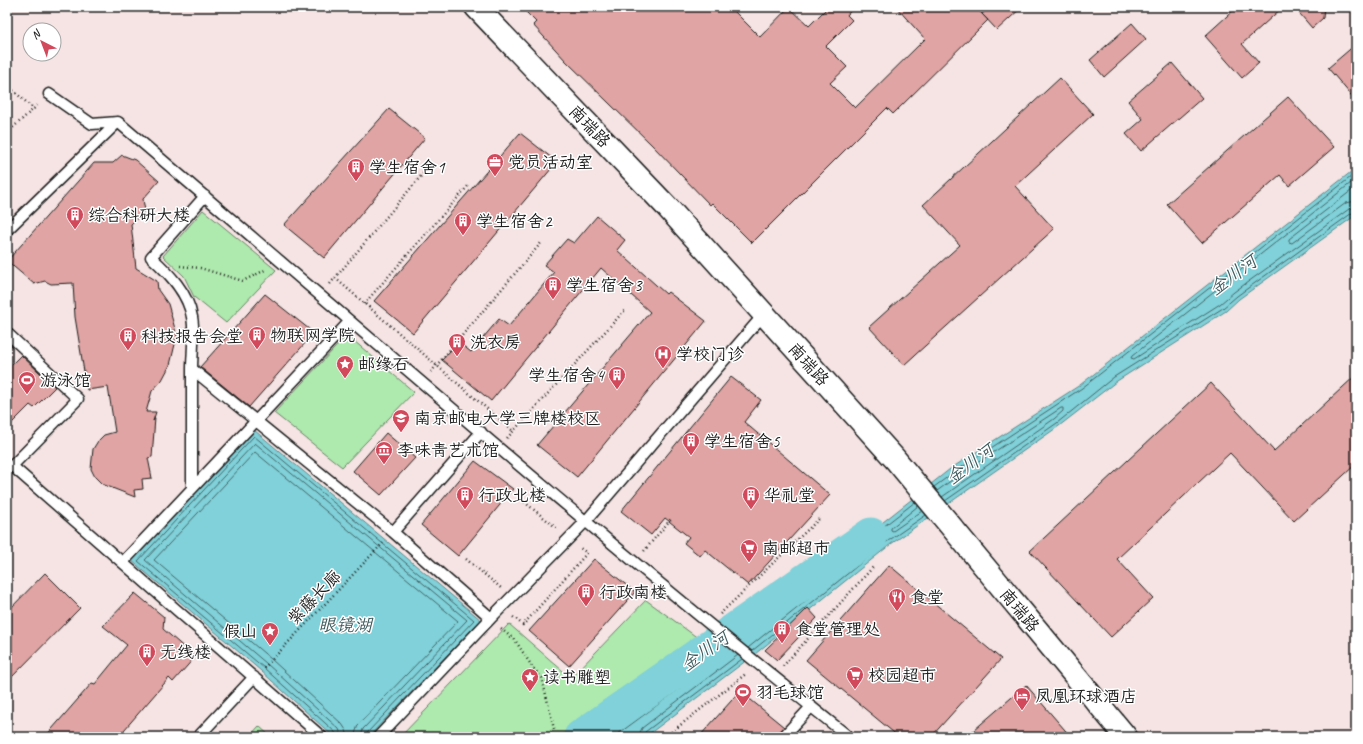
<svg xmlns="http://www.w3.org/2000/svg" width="1363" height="744" viewBox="0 0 1363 744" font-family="Caveat,'LXGW WenKai TC',sans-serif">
  <rect width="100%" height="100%" fill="#f5e4e3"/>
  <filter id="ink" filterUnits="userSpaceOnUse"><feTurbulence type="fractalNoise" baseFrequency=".025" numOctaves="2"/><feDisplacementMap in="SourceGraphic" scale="8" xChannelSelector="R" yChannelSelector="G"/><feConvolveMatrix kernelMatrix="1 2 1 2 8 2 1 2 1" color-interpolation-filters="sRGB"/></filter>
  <g filter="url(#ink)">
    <path fill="#aee9ae" stroke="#658265" d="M 203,210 L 276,270 L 226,323 L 194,297 L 184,276 L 163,256 Z
      M 347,335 L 414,392 L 342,467 L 274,413 Z
      M 646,600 L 706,644 L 581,737 L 400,737 L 509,624 L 571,678 Z
      M 259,726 L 271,737 L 249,737 Z"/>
    <path fill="#80d1d9" stroke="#58898d" d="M 1356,168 L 1356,215 L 1239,299 L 1226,311 L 1117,381 L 1059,426 L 891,544 L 755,654 L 645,737 L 599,737 L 791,595 L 950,469 L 1080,385 Z
      M 254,430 L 481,620 L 368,737 L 334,737 L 261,671 L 131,560 Z"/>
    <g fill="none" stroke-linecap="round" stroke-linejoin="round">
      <path stroke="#446468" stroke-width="1" d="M 1356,179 L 1132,356 L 1131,358 L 1134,359 L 1220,304 L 1234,292 L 1349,209 L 1356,207
        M 1356,187 L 1289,239 L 1289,242 L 1292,243 L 1346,203 L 1356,201
        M 934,487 L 953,473 L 1082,388 L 1356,173
        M 937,491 L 956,477 L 1061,408 L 1063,408 L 1063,411 L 1054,419 L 942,497
        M 945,501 L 1057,423 L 1114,377 L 1223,308 L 1237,296 L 1352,213 L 1356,212
        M 918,506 L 891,528 L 891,530 L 893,531 L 922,511
        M 738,640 L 915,502
        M 742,643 L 851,559 L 854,559 L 854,562 L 748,648
        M 752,651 L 888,541 L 926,515
        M 336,737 L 335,732 L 264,668 L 138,561 L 254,436 L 474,620 L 367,733 L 366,737
        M 342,737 L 339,729 L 267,664 L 145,560 L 255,443 L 467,620 L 363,729 L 361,737
        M 348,737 L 346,730 L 342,724 L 271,659 L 154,560 L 255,452 L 458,621 L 358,725 L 354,737
        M 606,737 L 728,647
        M 614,737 L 732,650
        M 638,737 L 642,728 L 738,655
        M 643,737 L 645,732 L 742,659"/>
      <path stroke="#80d1d9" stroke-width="35" d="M 581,737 L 871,535"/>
    </g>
    <path fill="#dfa4a3" stroke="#1c1c1c" d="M 521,7 L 730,7 L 760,37 L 789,7 L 809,26 L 828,7 L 854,7 L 847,15 L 852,20 L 826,46 L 847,67 L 830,83 L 855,108 L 925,39 L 896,7 L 975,7 L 988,20 L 893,114 L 887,108 L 752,243 L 712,203 L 710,205 L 652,145 L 566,61 L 533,25 L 536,22 Z
      M 990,7 L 1022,7 L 997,30 L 982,14 Z
      M 1237,7 L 1283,7 L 1242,44 L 1259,63 L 1242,78 L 1205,36 Z
      M 1294,7 L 1324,7 L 1323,18 L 1312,28 Z
      M 1132,23 L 1146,39 L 1104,77 L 1090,60 Z
      M 1356,44 L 1356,101 L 1328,68 Z
      M 1172,63 L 1202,98 L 1141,151 L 1126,134 L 1143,119 L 1128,101 Z
      M 1060,78 L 1093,114 L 1015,186 L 1054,229 L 904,365 L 869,327 L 960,245 L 923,205 Z
      M 1288,97 L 1334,147 L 1289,186 L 1280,175 L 1202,243 L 1167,204 Z
      M 389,109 L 425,138 L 324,258 L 284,225 Z
      M 520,133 L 557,162 L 413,333 L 374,301 Z
      M 122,155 L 135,160 L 159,181 L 143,199 L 145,211 L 131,224 L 136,268 L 157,281 L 158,290 L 168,304 L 177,336 L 170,365 L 162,380 L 152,391 L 146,412 L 156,412 L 153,421 L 155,418 L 152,457 L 148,458 L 152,478 L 142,479 L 143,489 L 134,490 L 135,497 L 102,484 L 95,477 L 91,469 L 93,449 L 98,441 L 104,435 L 115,432 L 108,387 L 87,390 L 75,317 L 73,283 L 51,284 L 45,281 L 34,284 L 7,261 L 94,163 L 113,163 Z
      M 597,216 L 625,240 L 617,250 L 666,294 L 668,292 L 706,321 L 577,477 L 537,445 L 650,312 L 601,268 L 491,401 L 442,360 L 458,342 L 471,352 L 499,319 L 509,326 L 554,272 L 544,265 L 567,239 L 574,243 Z
      M 265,294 L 314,333 L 249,407 L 200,367 Z
      M 21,355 L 55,387 L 34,408 L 30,405 L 7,428 L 7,369 Z
      M 1356,375 L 1356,464 L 1294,521 L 1230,453 L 1117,559 L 1153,598 L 1111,637 L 1030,551 L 1211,383 L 1274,451 Z
      M 731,377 L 761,400 L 744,422 L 830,495 L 748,585 L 705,550 L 700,556 L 684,543 L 689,537 L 665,518 L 651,535 L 621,511 Z
      M 386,433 L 415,458 L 381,495 L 353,471 Z
      M 475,461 L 513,489 L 458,556 L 421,525 Z
      M 594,559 L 635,592 L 569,666 L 529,631 Z
      M 889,565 L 1001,659 L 931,737 L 899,737 L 806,660 Z
      M 45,573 L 80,608 L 7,682 L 7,612 Z
      M 135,593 L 164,617 L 163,629 L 195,657 L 173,682 L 169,678 L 118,737 L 45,737 L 92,683 L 95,684 L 127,645 L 103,626 Z
      M 808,608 L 817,618 L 777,660 L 765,650 Z
      M 1026,685 L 1071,737 L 966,737 Z
      M 740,691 L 784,727 L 777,737 L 699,737 Z"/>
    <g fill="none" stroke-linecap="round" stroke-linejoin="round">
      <defs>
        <path id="lane" d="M 49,94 L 92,124 L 118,122 C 360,329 600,539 849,737
          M 205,196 L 151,257 C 169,273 188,293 192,317 C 195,332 192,354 192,369 L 393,532 L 491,618 L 586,521 L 764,314
          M 7,230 L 118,122
          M 7,333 L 78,399 L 12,466 L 322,737
          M 192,488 L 192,369
          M 393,532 L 481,432
          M 123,562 L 350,321
          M 198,737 L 254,677
          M 378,737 L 491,618
          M 783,737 L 811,707"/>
        <path id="secondary" d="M 476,7 L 668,208 L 895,459 L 1126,737"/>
      </defs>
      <use href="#lane" stroke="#1c1c1c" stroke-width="13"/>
      <use href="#secondary" stroke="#1c1c1c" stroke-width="25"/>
      <path stroke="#1c1c1c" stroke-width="2.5" stroke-dasharray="1 3" stroke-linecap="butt" d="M 7,85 L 34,109
        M 7,133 L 39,104
        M 180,266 L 200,268 L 243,281 L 267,269
        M 335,278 L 432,163
        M 330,284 L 335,278 L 513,431
        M 364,304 L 468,186
        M 431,372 L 541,243
        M 507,438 L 626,309
        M 518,497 L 558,529
        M 644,551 L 671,519
        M 466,559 L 501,588
        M 720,614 L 821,517
        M 513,617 L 523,625 L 587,553 L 580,548
        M 501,629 L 515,640 L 533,668 L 542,678 L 554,729 L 545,737
        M 783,666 L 874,566
        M 264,668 L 383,543
        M 665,737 L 747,673"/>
      <use href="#lane" stroke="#fff" stroke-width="10"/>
      <use href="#secondary" stroke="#fff" stroke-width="22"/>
    </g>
  </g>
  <defs>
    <symbol id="office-pin" viewBox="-11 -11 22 30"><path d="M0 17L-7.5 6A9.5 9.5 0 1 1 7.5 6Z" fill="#d1495b" stroke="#fff"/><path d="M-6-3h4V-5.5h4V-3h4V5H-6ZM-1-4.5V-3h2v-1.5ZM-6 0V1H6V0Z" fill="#fff"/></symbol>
    <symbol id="building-pin" viewBox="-11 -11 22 30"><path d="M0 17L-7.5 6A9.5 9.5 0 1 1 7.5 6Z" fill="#d1495b" stroke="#fff"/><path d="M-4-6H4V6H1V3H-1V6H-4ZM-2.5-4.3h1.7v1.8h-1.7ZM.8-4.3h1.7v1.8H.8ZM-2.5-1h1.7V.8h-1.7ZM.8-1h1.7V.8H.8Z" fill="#fff"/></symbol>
    <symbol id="hospital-pin" viewBox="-11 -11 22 30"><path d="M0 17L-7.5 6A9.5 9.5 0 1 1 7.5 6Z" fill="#d1495b" stroke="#fff"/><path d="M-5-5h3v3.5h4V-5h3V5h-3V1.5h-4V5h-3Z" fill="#fff"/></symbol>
    <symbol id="sight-pin" viewBox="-11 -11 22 30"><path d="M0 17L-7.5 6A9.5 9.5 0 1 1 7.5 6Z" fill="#d1495b" stroke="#fff"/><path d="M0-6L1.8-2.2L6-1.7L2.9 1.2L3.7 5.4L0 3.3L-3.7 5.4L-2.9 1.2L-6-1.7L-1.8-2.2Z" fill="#fff"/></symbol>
    <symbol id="stadium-pin" viewBox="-11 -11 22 30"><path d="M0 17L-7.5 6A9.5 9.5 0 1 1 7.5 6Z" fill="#d1495b" stroke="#fff"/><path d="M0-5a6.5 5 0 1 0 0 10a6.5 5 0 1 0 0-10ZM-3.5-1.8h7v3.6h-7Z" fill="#fff"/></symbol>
    <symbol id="university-pin" viewBox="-11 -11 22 30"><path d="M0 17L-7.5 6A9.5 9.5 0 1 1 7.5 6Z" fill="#d1495b" stroke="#fff"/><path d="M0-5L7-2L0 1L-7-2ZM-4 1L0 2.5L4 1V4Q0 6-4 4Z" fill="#fff"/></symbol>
    <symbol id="museum-pin" viewBox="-11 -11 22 30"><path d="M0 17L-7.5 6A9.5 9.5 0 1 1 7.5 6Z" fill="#d1495b" stroke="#fff"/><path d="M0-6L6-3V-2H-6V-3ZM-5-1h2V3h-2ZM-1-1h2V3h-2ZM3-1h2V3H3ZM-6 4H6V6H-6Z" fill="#fff"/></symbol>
    <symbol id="supermarket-pin" viewBox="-11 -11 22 30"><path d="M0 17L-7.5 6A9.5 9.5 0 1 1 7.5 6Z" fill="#d1495b" stroke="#fff"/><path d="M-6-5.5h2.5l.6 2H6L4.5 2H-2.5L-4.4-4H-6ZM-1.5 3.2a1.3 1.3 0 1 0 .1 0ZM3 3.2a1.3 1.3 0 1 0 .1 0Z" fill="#fff"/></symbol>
    <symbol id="restaurant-pin" viewBox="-11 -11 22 30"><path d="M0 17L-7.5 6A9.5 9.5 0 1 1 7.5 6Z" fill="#d1495b" stroke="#fff"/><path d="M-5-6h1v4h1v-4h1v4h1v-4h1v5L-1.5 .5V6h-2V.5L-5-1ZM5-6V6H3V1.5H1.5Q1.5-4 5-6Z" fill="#fff"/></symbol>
    <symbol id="hotel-pin" viewBox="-11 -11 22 30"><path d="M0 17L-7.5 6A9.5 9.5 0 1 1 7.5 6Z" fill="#d1495b" stroke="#fff"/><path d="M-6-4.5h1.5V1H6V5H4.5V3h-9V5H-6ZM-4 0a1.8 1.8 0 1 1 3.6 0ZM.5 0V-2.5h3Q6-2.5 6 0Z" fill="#fff"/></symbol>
  </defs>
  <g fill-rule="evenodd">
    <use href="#office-pin" x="485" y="152" width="20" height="27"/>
    <use href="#building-pin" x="346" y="157" width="20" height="27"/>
    <use href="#building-pin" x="65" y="205" width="20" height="27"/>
    <use href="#building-pin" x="453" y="211" width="20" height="27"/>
    <use href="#building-pin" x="543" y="275" width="20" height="27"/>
    <use href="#building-pin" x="247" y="325" width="20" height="27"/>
    <use href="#building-pin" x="118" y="326" width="20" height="27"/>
    <use href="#building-pin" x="447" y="332" width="20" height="27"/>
    <use href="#hospital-pin" x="653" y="344" width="20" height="27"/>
    <use href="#sight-pin" x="335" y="354" width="20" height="27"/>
    <use href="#building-pin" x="607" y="365" width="20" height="27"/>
    <use href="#stadium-pin" x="17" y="370" width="20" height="27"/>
    <use href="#university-pin" x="391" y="408" width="20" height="27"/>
    <use href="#building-pin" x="681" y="431" width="20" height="27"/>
    <use href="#museum-pin" x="374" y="440" width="20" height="27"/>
    <use href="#building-pin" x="455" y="485" width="20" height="27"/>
    <use href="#building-pin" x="741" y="485" width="20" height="27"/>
    <use href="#supermarket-pin" x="739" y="538" width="20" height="27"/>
    <use href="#building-pin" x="576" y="582" width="20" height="27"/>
    <use href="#restaurant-pin" x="887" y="587" width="20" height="27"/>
    <use href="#building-pin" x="772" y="619" width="20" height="27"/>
    <use href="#sight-pin" x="260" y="621" width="20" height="27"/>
    <use href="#building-pin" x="137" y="642" width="20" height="27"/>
    <use href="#supermarket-pin" x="845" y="665" width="20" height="27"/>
    <use href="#sight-pin" x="520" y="667" width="20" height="27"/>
    <use href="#stadium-pin" x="733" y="682" width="20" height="27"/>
    <use href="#hotel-pin" x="1012" y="686" width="20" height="27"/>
  </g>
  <g text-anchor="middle" stroke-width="3" stroke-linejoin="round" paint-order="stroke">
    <g font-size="17" fill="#1c1c1c" stroke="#fff">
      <text transform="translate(590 126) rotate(46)" y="6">南瑞路</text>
      <text transform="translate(809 364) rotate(48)" y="6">南瑞路</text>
      <text transform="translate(314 597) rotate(-46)" y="6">紫藤长廊</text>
      <text transform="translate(1020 610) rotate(50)" y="6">南瑞路</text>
    </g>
    <g font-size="17" fill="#1c1c1c" stroke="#fff" text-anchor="start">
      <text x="508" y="168">党员活动室</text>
      <text x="369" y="173">学生宿舍1</text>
      <text x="88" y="221">综合科研大楼</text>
      <text x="476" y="227">学生宿舍2</text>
      <text x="566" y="291">学生宿舍3</text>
      <text x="270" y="341">物联网学院</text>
      <text x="141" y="342">科技报告会堂</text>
      <text x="470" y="348">洗衣房</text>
      <text x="676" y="360">学校门诊</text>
      <text x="358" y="370">邮缘石</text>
      <text x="604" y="381" text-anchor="end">学生宿舍4</text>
      <text x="40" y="386">游泳馆</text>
      <text x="414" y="424">南京邮电大学三牌楼校区</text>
      <text x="704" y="447">学生宿舍5</text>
      <text x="397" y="456">李味青艺术馆</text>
      <text x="478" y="501">行政北楼</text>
      <text x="764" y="501">华礼堂</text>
      <text x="762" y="554">南邮超市</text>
      <text x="599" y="598">行政南楼</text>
      <text x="910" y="603">食堂</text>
      <text x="795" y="635">食堂管理处</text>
      <text x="257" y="637" text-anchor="end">假山</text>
      <text x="160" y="658">无线楼</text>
      <text x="868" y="681">校园超市</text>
      <text x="543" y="683">读书雕塑</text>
      <text x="756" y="698">羽毛球馆</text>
      <text x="1035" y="702">凤凰环球酒店</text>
    </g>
    <g font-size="18" font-style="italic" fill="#3f5b5e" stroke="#fff">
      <text transform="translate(1233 275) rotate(-36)" y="6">金川河</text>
      <text transform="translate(970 464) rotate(-36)" y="6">金川河</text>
      <text x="345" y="631">眼镜湖</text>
      <text transform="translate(705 651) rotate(-35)" y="6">金川河</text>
    </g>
  </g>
  <rect width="1363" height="744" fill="none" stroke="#fff" stroke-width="24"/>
  <rect x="12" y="12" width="1339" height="720" fill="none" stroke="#1c1c1c" stroke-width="1.5" filter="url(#ink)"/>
  <g transform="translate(42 42) rotate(318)"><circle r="19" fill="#ffffff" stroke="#a4a4a4"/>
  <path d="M0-3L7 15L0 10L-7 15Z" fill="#d1495b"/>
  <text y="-6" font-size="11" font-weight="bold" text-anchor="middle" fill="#1c1c1c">N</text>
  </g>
</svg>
